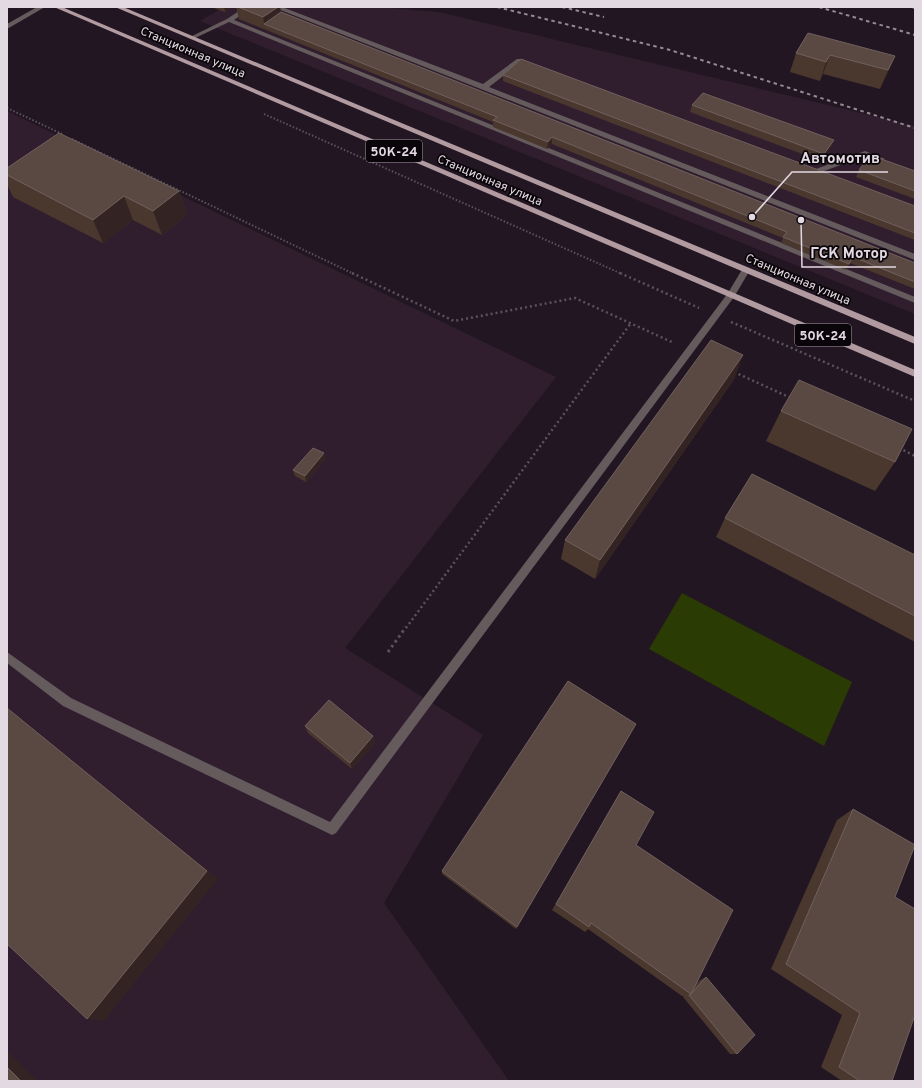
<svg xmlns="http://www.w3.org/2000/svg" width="922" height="1088" viewBox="0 0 922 1088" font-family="Overpass,sans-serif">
  <rect width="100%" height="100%" fill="#231623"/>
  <path fill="#301e2f" d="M 224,7 L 378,7 L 439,12 L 915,126 L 915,314 L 200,21 Z
    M 7,111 L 556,377 L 345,648 L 483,735 L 384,903 L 509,1081 L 7,1081 Z"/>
  <path fill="#2b3b04" d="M 682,593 L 852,682 L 824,746 L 649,649 Z"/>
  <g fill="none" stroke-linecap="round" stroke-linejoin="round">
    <path stroke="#5d515d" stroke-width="2" stroke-dasharray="1.5 2" stroke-linecap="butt" d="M 7,108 L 62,134
      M 264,114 L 622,274
      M 72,139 L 354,274"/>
    <path stroke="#5d515d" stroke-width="2.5" stroke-dasharray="2 3" stroke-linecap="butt" d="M 352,273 L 454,321 L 575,298 L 674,343
      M 620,273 L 699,308
      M 731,322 L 915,401
      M 734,372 L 791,398
      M 899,448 L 915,456
      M 406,628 L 631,323"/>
    <path stroke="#5d515d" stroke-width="3" stroke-dasharray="2.5 3.5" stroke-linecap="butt" d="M 388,652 L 406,627"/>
    <path fill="#655b5d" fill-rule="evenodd" d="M 37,7 L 45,7 L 7,29 L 7,24 Z
      M 245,7 L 252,7 L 234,20 L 915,297 L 915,303 L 229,22 L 193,39 L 188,38 L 227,19 Z
      M 273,7 L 282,7 L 483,84 L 517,59 L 521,59 L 532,64 L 529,66 L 520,63 L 489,87 L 915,254 L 915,260 Z
      M 865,151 L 885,159 L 881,161 L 865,156 L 816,174 L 802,168 L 806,166 L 816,169 Z
      M 746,267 L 750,270 L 734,297 L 336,833 L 332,835 L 328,833 L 63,706 L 7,663 L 7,652 L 71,698 L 330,822 L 728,293 L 743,268 Z"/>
    <path fill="#b19ba0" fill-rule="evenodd" d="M 54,7 L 62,7 L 915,370 L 915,377 Z
      M 115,7 L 123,7 L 915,337 L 915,344 Z"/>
    <path stroke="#958a94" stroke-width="2" stroke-dasharray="3.5 3.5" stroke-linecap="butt" d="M 497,7 L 670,50 L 915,128
      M 562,7 L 604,17
      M 819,7 L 915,35
      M 912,7 L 915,8"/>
  </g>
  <path fill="#4a382f" d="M 211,7 L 233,7 L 225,12 Z
    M 236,7 L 280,7 L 281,12 L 915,263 L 915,289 L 850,263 L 846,270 L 781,243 L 783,238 L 552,144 L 547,149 L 493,127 L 493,122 L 239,19 Z
    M 796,53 L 895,56 L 880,89 L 823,74 L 820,81 L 790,72 Z
    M 503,75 L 915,206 L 915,240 L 503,81 Z
    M 692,105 L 831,147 L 821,161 L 690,112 Z
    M 7,168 L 179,191 L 187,215 L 162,235 L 133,220 L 103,243 L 13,197 L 7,184 Z
    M 859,170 L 915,171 L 915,199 L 856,177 Z
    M 735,378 L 595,579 L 561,559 L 565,540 Z
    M 781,411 L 895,462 L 875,491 L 766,441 Z
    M 326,459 L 306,482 L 295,476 L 293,470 Z
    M 725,518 L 915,555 L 915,642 L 716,537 Z
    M 636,724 L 516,929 L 442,874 L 442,871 Z
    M 305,726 L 373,736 L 375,743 L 352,769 L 308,733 Z
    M 621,791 L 636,845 L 695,985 L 700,980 L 706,977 L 737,1054 L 730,1054 L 683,997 L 684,996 L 682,996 L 588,929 L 585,932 L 552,910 Z
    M 853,809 L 895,897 L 892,1081 L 842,1081 L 821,1067 L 842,1015 L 771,969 L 837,820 Z"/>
  <path fill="#332322" d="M 224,7 L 233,7 L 225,12 Z
    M 278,7 L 280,7 L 282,19 L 264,24 L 265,30 L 263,17 Z
    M 830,55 L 823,74 L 820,81 L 826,62 Z
    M 895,56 L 887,75 L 880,89 L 888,70 Z
    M 552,137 L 552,144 L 547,149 L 548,142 Z
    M 834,140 L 831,147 L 821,161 L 824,154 Z
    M 179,191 L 187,215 L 162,235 L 153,211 Z
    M 124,196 L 133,220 L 103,243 L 93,220 Z
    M 743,355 L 735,378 L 595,579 L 600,560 Z
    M 324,453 L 326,459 L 306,482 L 305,476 Z
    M 7,708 L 218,879 L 104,1021 L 87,1019 Z
    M 373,736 L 375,743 L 352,769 L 350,763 Z
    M 7,1051 L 38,1081 L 21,1081 L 7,1067 Z"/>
  <path fill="#5a4943" stroke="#70605c" d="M 238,7 L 278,7 L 263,17 Z
    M 281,12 L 915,263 L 915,282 L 853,257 L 849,264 L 783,237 L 787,232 L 552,137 L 548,142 L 493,120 L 497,117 L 264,24 Z
    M 808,33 L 895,56 L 888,70 L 830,55 L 826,62 L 796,53 Z
    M 521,59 L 915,206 L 915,233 L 503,75 Z
    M 703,93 L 834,140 L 824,154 L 692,105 Z
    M 59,133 L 179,191 L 153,211 L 124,196 L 93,220 L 7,175 L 7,168 Z
    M 870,155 L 915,171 L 915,191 L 859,170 Z
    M 711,340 L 743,355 L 600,560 L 565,540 Z
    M 799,380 L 912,429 L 895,462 L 781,411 Z
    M 313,448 L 324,453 L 305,476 L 293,470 Z
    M 752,474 L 915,555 L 915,616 L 725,518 Z
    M 568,681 L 636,724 L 517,927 L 442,871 Z
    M 329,700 L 373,736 L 350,763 L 305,726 Z
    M 7,708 L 207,871 L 87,1019 L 7,944 Z
    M 621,791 L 654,812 L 636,845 L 733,910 L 691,994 L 591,923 L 589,927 L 556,904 Z
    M 853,809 L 915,845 L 895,897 L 915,909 L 915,1015 L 892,1081 L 860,1081 L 839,1067 L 860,1013 L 786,964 Z
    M 706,977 L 755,1035 L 737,1054 L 689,995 L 691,994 Z
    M 7,1067 L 21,1081 L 7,1081 Z"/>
  <g text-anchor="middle" stroke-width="3.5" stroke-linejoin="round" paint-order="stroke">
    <g font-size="12" fill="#e3d9e2" stroke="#090509">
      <text transform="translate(193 52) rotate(23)" y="4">Станционная улица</text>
      <text transform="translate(490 180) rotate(23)" y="4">Станционная улица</text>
      <text transform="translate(798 279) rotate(23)" y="4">Станционная улица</text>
    </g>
    <g fill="#090509" stroke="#a299a1" stroke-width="1">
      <rect x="366" y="140" width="56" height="22" rx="3"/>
      <rect x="795" y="324" width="56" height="22" rx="3"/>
    </g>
    <g font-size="13" font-weight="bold" fill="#e3d9e2">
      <text x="394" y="156">50К-24</text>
      <text x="823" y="340">50К-24</text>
    </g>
  </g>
  <path fill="none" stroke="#e3d9e2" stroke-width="1.5" d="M752 217L792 172H888M801 220L802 267H896"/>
  <g fill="#e3d9e2" stroke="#090509" stroke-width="1.5">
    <circle cx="752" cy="217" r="4"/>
    <circle cx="801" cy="220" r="4"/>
  </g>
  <g font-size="15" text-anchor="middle" font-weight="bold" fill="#e3d9e2" stroke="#090509" stroke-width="3.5" stroke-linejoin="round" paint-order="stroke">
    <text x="840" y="163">Автомотив</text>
    <text x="849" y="258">ГСК Мотор</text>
  </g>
  <rect width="922" height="1088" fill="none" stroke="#e3d9e2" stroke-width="16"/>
</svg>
